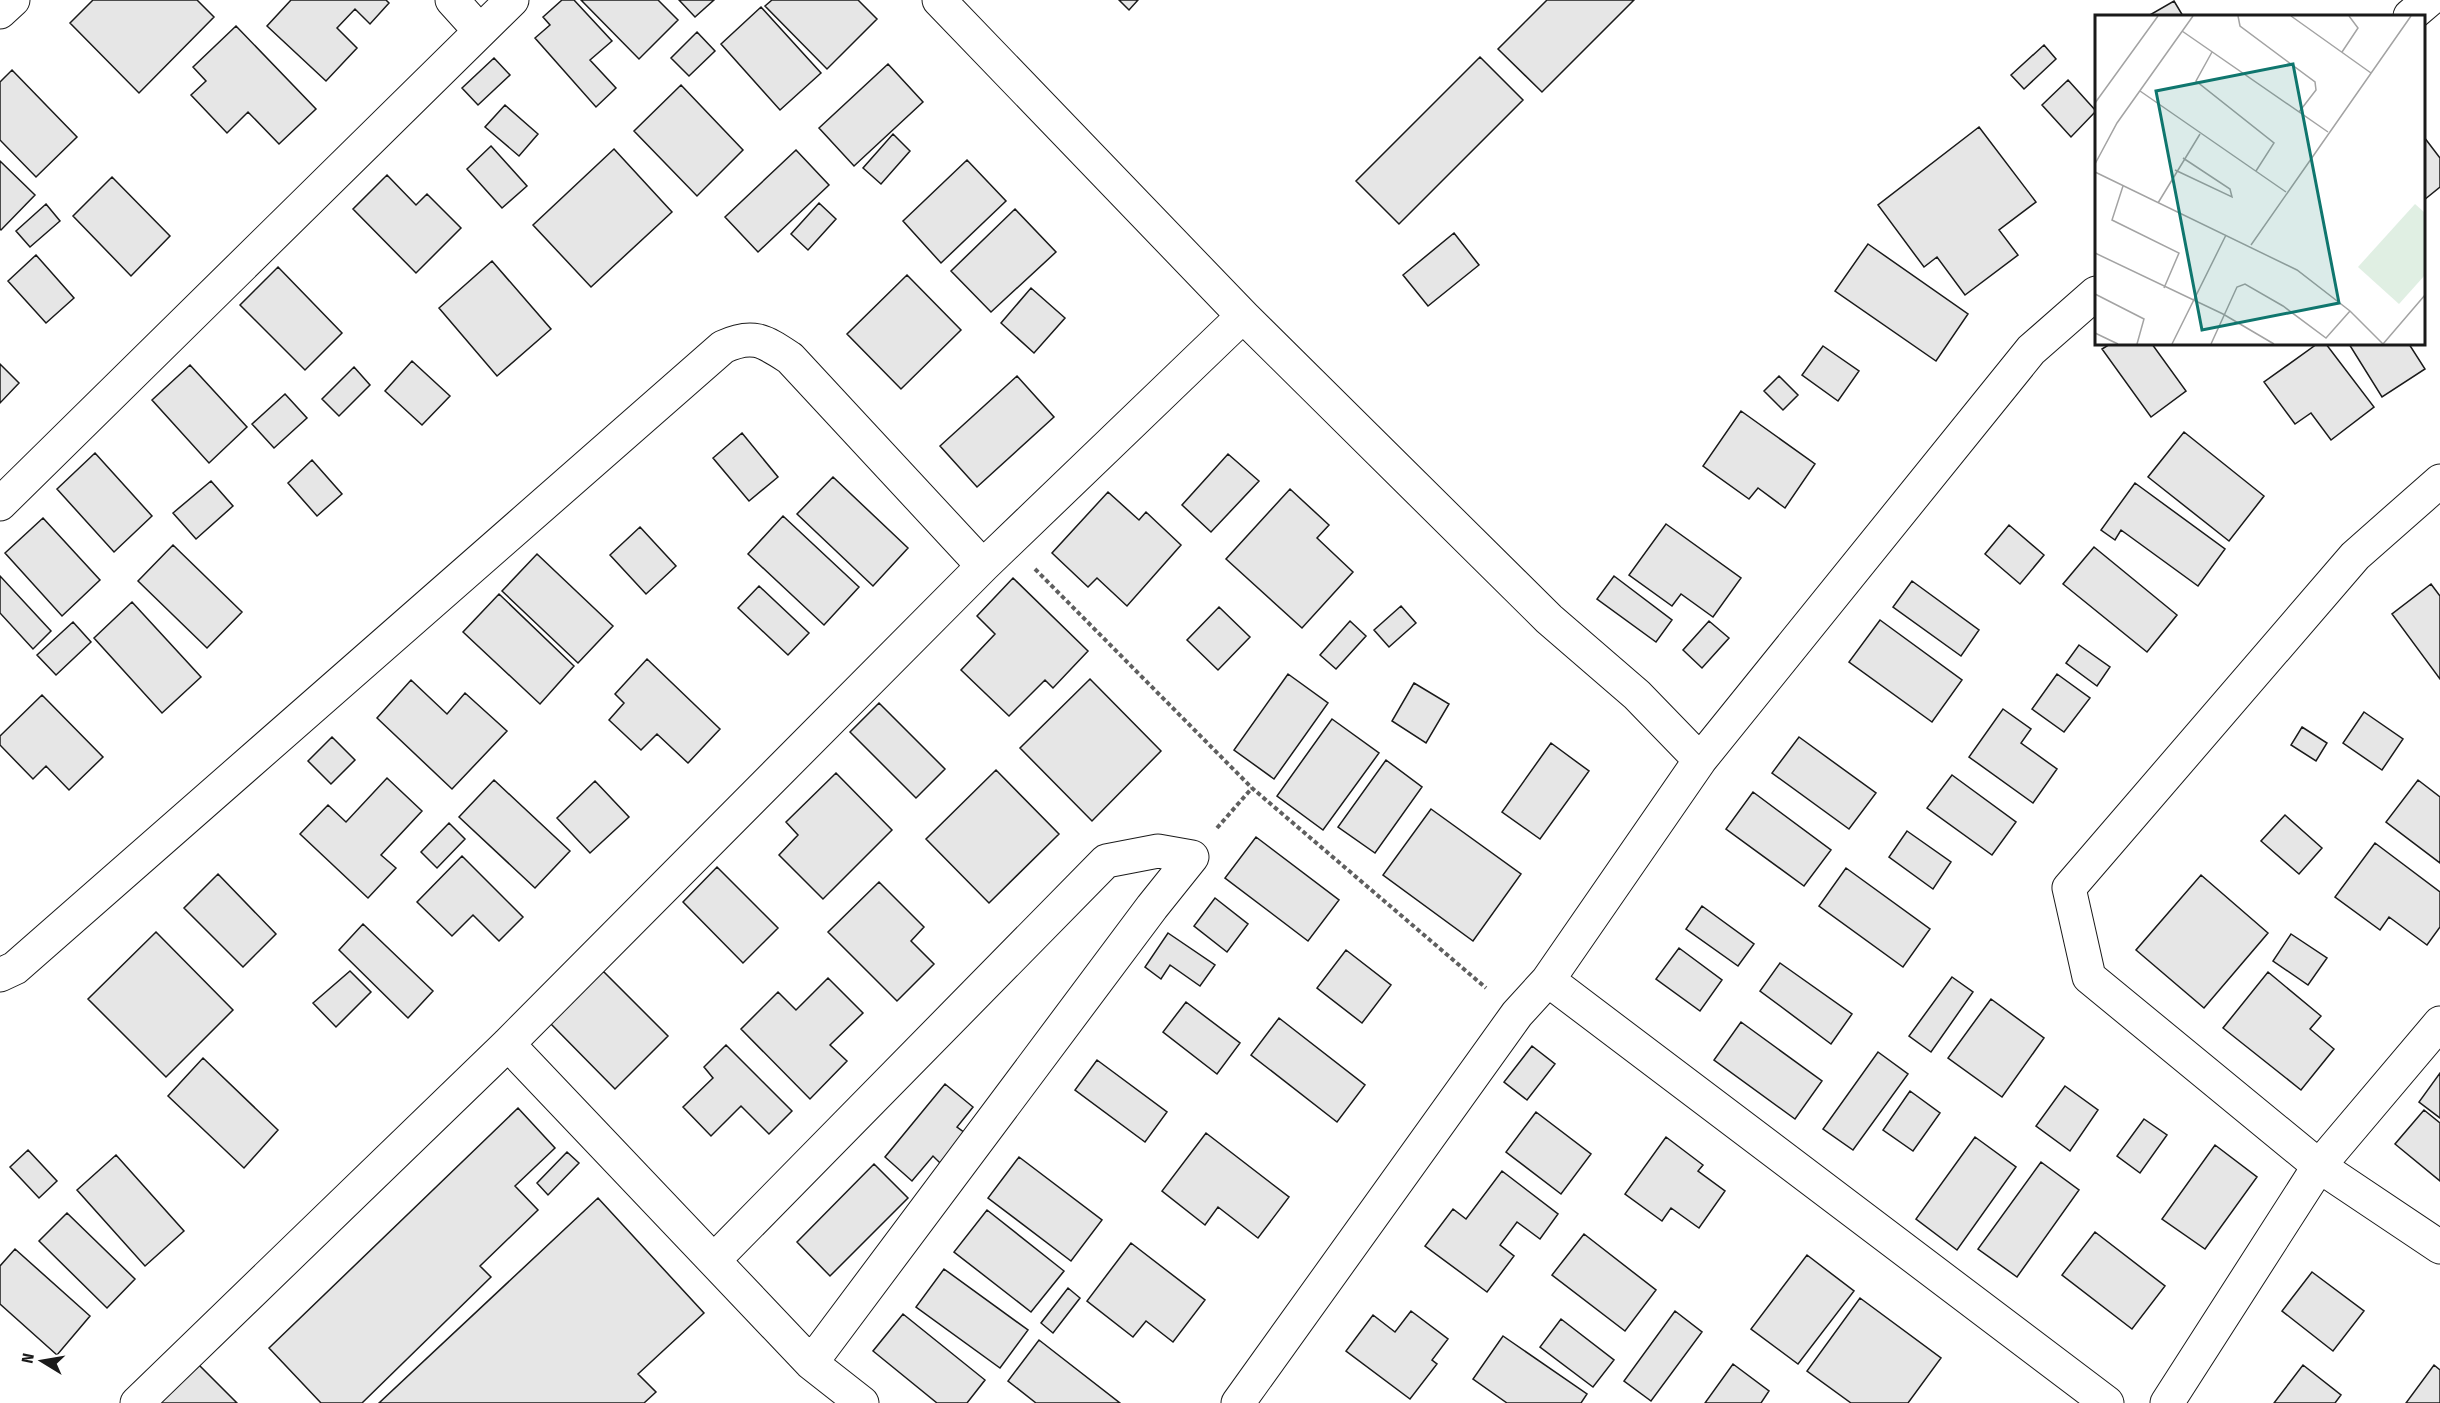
<svg xmlns="http://www.w3.org/2000/svg" width="2440" height="1403" viewBox="0 0 2440 1403" font-family="'Fira Sans Condensed',sans-serif">
  <rect width="100%" height="100%" fill="#fff"/>
  <path fill="#e6e6e6" stroke="#1a1a1a" stroke-width="1.5" d="M 93,0 L 197,0 L 214,17 L 139,93 L 70,23 Z
    M 291,0 L 386,0 L 389,3 L 370,24 L 355,9 L 337,28 L 357,48 L 326,81 L 267,26 Z
    M 562,0 L 574,0 L 612,41 L 590,60 L 616,88 L 596,107 L 535,38 L 550,25 L 543,17 Z
    M 581,0 L 658,0 L 678,20 L 639,59 Z
    M 679,0 L 714,0 L 695,17 Z
    M 772,0 L 858,0 L 877,19 L 827,69 L 765,6 Z
    M 1119,0 L 1138,0 L 1129,10 Z
    M 1547,0 L 1634,0 L 1542,92 L 1498,49 Z
    M 2174,1 L 2183,16 L 2148,16 Z
    M 761,7 L 821,73 L 780,110 L 721,44 Z
    M 236,26 L 316,109 L 279,144 L 248,112 L 227,133 L 191,95 L 206,81 L 193,67 Z
    M 697,32 L 715,51 L 689,76 L 671,58 Z
    M 2044,45 L 2056,59 L 2024,89 L 2011,75 Z
    M 1480,57 L 1523,100 L 1399,224 L 1356,181 Z
    M 494,58 L 510,75 L 478,105 L 462,88 Z
    M 888,64 L 923,102 L 854,166 L 819,128 Z
    M 12,70 L 77,137 L 36,177 L 0,140 L 0,82 Z
    M 2068,80 L 2096,111 L 2071,137 L 2042,105 Z
    M 681,85 L 743,150 L 697,196 L 634,131 Z
    M 505,105 L 538,134 L 519,156 L 485,127 Z
    M 1979,127 L 2036,202 L 1999,230 L 2018,255 L 1965,295 L 1937,257 L 1924,267 L 1878,205 Z
    M 893,134 L 910,151 L 881,184 L 863,168 Z
    M 2424,137 L 2440,158 L 2440,187 L 2424,200 Z
    M 491,146 L 527,186 L 502,208 L 467,169 Z
    M 614,149 L 672,212 L 591,287 L 533,225 Z
    M 796,150 L 829,185 L 758,252 L 725,217 Z
    M 967,160 L 1006,201 L 941,263 L 903,221 Z
    M 0,161 L 35,195 L 1,230 L 0,229 Z
    M 387,175 L 416,205 L 427,194 L 461,228 L 416,273 L 353,209 Z
    M 112,177 L 170,236 L 131,276 L 73,216 Z
    M 819,203 L 836,219 L 808,250 L 791,234 Z
    M 46,204 L 60,221 L 30,247 L 16,231 Z
    M 1015,209 L 1056,252 L 991,312 L 951,271 Z
    M 1454,233 L 1479,265 L 1428,306 L 1403,275 Z
    M 1868,244 L 1968,314 L 1936,361 L 1835,291 Z
    M 36,255 L 74,298 L 46,323 L 8,281 Z
    M 492,261 L 551,329 L 497,376 L 439,308 Z
    M 278,267 L 342,333 L 305,370 L 240,305 Z
    M 907,275 L 961,330 L 901,389 L 847,334 Z
    M 1031,288 L 1065,318 L 1034,353 L 1001,323 Z
    M 2110,344 L 2152,344 L 2186,391 L 2151,417 L 2102,349 Z
    M 2317,344 L 2326,344 L 2374,407 L 2331,440 L 2311,413 L 2295,424 L 2264,382 Z
    M 2349,344 L 2409,344 L 2425,369 L 2382,397 Z
    M 1823,346 L 1859,371 L 1838,401 L 1802,375 Z
    M 412,361 L 450,396 L 422,425 L 385,391 Z
    M 0,364 L 19,383 L 0,403 Z
    M 190,365 L 247,427 L 209,463 L 152,400 Z
    M 354,367 L 370,385 L 339,416 L 322,399 Z
    M 1017,376 L 1054,417 L 977,487 L 940,446 Z
    M 1779,376 L 1798,395 L 1783,410 L 1764,391 Z
    M 285,394 L 307,418 L 274,448 L 252,424 Z
    M 1741,411 L 1815,464 L 1785,508 L 1758,488 L 1749,499 L 1703,466 Z
    M 2184,432 L 2264,496 L 2229,541 L 2148,477 Z
    M 742,433 L 778,477 L 749,501 L 713,458 Z
    M 95,453 L 152,516 L 114,552 L 57,489 Z
    M 1228,454 L 1259,481 L 1211,532 L 1182,505 Z
    M 312,460 L 342,494 L 317,516 L 288,483 Z
    M 833,477 L 908,548 L 873,586 L 797,514 Z
    M 211,481 L 233,506 L 196,539 L 173,513 Z
    M 2135,483 L 2225,549 L 2198,586 L 2121,530 L 2115,540 L 2101,530 Z
    M 1290,489 L 1329,525 L 1317,538 L 1353,572 L 1302,628 L 1226,559 Z
    M 1108,492 L 1139,520 L 1146,512 L 1181,545 L 1127,606 L 1097,578 L 1088,587 L 1052,553 Z
    M 783,516 L 859,587 L 824,625 L 748,554 Z
    M 43,518 L 100,580 L 62,616 L 5,553 Z
    M 1666,524 L 1741,578 L 1713,617 L 1681,594 L 1672,606 L 1629,575 Z
    M 2009,525 L 2044,555 L 2020,584 L 1985,554 Z
    M 640,527 L 676,566 L 646,594 L 610,555 Z
    M 173,545 L 242,612 L 207,648 L 138,581 Z
    M 2094,547 L 2177,615 L 2147,652 L 2063,584 Z
    M 537,554 L 613,626 L 578,663 L 502,591 Z
    M 0,576 L 51,631 L 33,649 L 0,613 Z
    M 1614,576 L 1672,620 L 1656,642 L 1597,599 Z
    M 1013,578 L 1088,651 L 1053,688 L 1045,680 L 1009,716 L 961,670 L 995,634 L 977,616 Z
    M 1912,581 L 1979,630 L 1961,656 L 1893,607 Z
    M 2431,584 L 2440,596 L 2440,679 L 2392,614 Z
    M 759,586 L 809,633 L 788,655 L 738,608 Z
    M 499,594 L 574,666 L 540,704 L 463,632 Z
    M 132,602 L 201,677 L 162,713 L 94,638 Z
    M 1401,606 L 1416,623 L 1389,647 L 1374,630 Z
    M 1219,607 L 1250,637 L 1218,670 L 1187,640 Z
    M 1880,620 L 1962,680 L 1932,722 L 1849,662 Z
    M 1350,621 L 1366,636 L 1336,669 L 1320,655 Z
    M 1709,621 L 1729,638 L 1702,668 L 1683,650 Z
    M 73,622 L 91,642 L 56,675 L 37,655 Z
    M 2079,645 L 2110,667 L 2097,686 L 2066,663 Z
    M 647,659 L 720,729 L 688,763 L 657,734 L 641,750 L 609,720 L 624,703 L 615,694 Z
    M 1288,674 L 1328,703 L 1274,779 L 1234,750 Z
    M 2057,674 L 2090,698 L 2064,732 L 2032,709 Z
    M 1090,679 L 1161,751 L 1092,821 L 1020,748 Z
    M 411,680 L 447,714 L 465,693 L 507,731 L 452,789 L 377,718 Z
    M 1414,683 L 1449,704 L 1426,743 L 1392,721 Z
    M 42,695 L 103,757 L 69,790 L 46,766 L 33,779 L 0,745 L 0,736 Z
    M 879,703 L 945,769 L 916,798 L 850,732 Z
    M 2003,709 L 2031,729 L 2021,743 L 2057,769 L 2033,803 L 1969,757 Z
    M 2364,712 L 2403,739 L 2382,770 L 2343,743 Z
    M 1332,719 L 1379,753 L 1323,830 L 1277,796 Z
    M 2302,727 L 2327,743 L 2316,761 L 2291,745 Z
    M 332,737 L 355,760 L 331,784 L 308,761 Z
    M 1799,737 L 1876,793 L 1849,829 L 1772,773 Z
    M 1551,743 L 1589,771 L 1540,839 L 1502,812 Z
    M 1386,760 L 1422,787 L 1375,853 L 1338,827 Z
    M 996,770 L 1059,834 L 989,903 L 926,839 Z
    M 836,773 L 892,830 L 823,899 L 779,855 L 798,835 L 786,822 Z
    M 1952,775 L 2016,822 L 1992,855 L 1927,808 Z
    M 387,778 L 422,811 L 381,855 L 396,868 L 368,898 L 300,834 L 328,805 L 346,822 Z
    M 494,780 L 570,851 L 535,888 L 459,817 Z
    M 2418,780 L 2440,797 L 2440,863 L 2386,822 Z
    M 595,781 L 629,817 L 590,853 L 557,818 Z
    M 1753,792 L 1831,850 L 1804,886 L 1726,829 Z
    M 1431,809 L 1521,874 L 1473,941 L 1383,875 Z
    M 2285,815 L 2322,848 L 2299,874 L 2261,841 Z
    M 449,823 L 465,839 L 437,868 L 421,852 Z
    M 1907,831 L 1951,862 L 1933,889 L 1889,857 Z
    M 1256,837 L 1339,900 L 1308,941 L 1225,878 Z
    M 2375,843 L 2440,892 L 2440,927 L 2427,945 L 2389,917 L 2380,930 L 2335,897 Z
    M 462,856 L 523,917 L 499,941 L 473,915 L 452,936 L 417,902 Z
    M 717,867 L 778,928 L 743,963 L 683,902 Z
    M 1846,868 L 1930,929 L 1903,967 L 1819,906 Z
    M 218,874 L 276,934 L 243,967 L 184,908 Z
    M 2201,875 L 2268,933 L 2204,1008 L 2136,950 Z
    M 879,882 L 924,927 L 911,941 L 934,964 L 897,1001 L 828,932 Z
    M 1215,898 L 1248,924 L 1227,952 L 1194,926 Z
    M 1702,906 L 1754,944 L 1738,966 L 1686,929 Z
    M 363,924 L 433,991 L 408,1018 L 339,950 Z
    M 156,932 L 233,1010 L 166,1077 L 88,999 Z
    M 1168,933 L 1215,965 L 1200,986 L 1170,965 L 1161,979 L 1145,967 Z
    M 2291,934 L 2327,958 L 2308,985 L 2273,961 Z
    M 1679,948 L 1722,980 L 1700,1011 L 1656,979 Z
    M 1346,950 L 1391,985 L 1362,1023 L 1317,988 Z
    M 1780,963 L 1852,1014 L 1831,1044 L 1760,991 Z
    M 350,971 L 371,992 L 336,1027 L 313,1003 Z
    M 603,971 L 668,1036 L 615,1089 L 550,1023 Z
    M 2268,972 L 2321,1016 L 2310,1029 L 2334,1049 L 2301,1090 L 2223,1028 Z
    M 1952,977 L 1973,992 L 1931,1052 L 1909,1036 Z
    M 828,978 L 863,1013 L 830,1045 L 847,1061 L 810,1099 L 741,1029 L 778,992 L 796,1010 Z
    M 1991,999 L 2044,1038 L 2002,1097 L 1948,1058 Z
    M 1186,1002 L 1240,1043 L 1217,1074 L 1163,1032 Z
    M 1279,1018 L 1365,1085 L 1337,1122 L 1251,1055 Z
    M 1741,1022 L 1822,1081 L 1795,1119 L 1714,1060 Z
    M 726,1045 L 792,1111 L 769,1134 L 741,1106 L 711,1136 L 683,1107 L 713,1078 L 704,1067 Z
    M 1532,1046 L 1555,1064 L 1527,1100 L 1504,1082 Z
    M 1878,1052 L 1908,1074 L 1853,1150 L 1823,1129 Z
    M 203,1058 L 278,1130 L 244,1168 L 168,1096 Z
    M 1097,1060 L 1167,1112 L 1145,1142 L 1075,1090 Z
    M 2440,1073 L 2440,1118 L 2419,1102 Z
    M 945,1084 L 973,1107 L 957,1127 L 965,1133 L 940,1163 L 933,1156 L 912,1181 L 885,1157 Z
    M 2065,1086 L 2098,1110 L 2070,1151 L 2036,1126 Z
    M 1910,1091 L 1940,1113 L 1913,1151 L 1883,1130 Z
    M 518,1108 L 555,1148 L 515,1186 L 538,1210 L 480,1266 L 491,1277 L 362,1403 L 321,1403 L 269,1348 Z
    M 2424,1110 L 2440,1123 L 2440,1181 L 2395,1144 Z
    M 1536,1112 L 1591,1154 L 1561,1194 L 1506,1152 Z
    M 2144,1119 L 2167,1135 L 2140,1173 L 2117,1156 Z
    M 1206,1133 L 1289,1197 L 1258,1238 L 1218,1207 L 1205,1225 L 1162,1191 Z
    M 1666,1137 L 1703,1165 L 1698,1171 L 1725,1191 L 1699,1228 L 1671,1208 L 1662,1221 L 1625,1194 Z
    M 1975,1137 L 2016,1167 L 1957,1250 L 1916,1219 Z
    M 2215,1145 L 2257,1177 L 2205,1249 L 2162,1219 Z
    M 28,1150 L 57,1181 L 39,1198 L 10,1167 Z
    M 567,1152 L 579,1163 L 548,1195 L 537,1183 Z
    M 116,1155 L 184,1231 L 145,1266 L 77,1190 Z
    M 1019,1157 L 1102,1220 L 1071,1261 L 988,1198 Z
    M 2041,1162 L 2079,1190 L 2017,1277 L 1978,1249 Z
    M 874,1164 L 908,1198 L 830,1276 L 797,1242 Z
    M 1502,1171 L 1558,1214 L 1540,1239 L 1517,1222 L 1500,1245 L 1514,1256 L 1487,1292 L 1425,1246 L 1453,1209 L 1466,1219 Z
    M 598,1198 L 704,1313 L 638,1374 L 656,1392 L 644,1403 L 379,1403 Z
    M 987,1210 L 1064,1271 L 1031,1312 L 954,1252 Z
    M 67,1213 L 135,1279 L 107,1308 L 39,1241 Z
    M 2095,1232 L 2165,1286 L 2132,1329 L 2062,1275 Z
    M 1584,1234 L 1656,1290 L 1625,1331 L 1552,1275 Z
    M 1131,1243 L 1205,1300 L 1173,1342 L 1146,1321 L 1133,1337 L 1087,1301 Z
    M 15,1249 L 90,1316 L 57,1355 L 0,1304 L 0,1266 Z
    M 1807,1255 L 1854,1291 L 1798,1364 L 1751,1329 Z
    M 944,1269 L 1028,1330 L 1000,1368 L 916,1307 Z
    M 2312,1272 L 2364,1311 L 2333,1351 L 2282,1311 Z
    M 1068,1288 L 1080,1298 L 1053,1333 L 1041,1323 Z
    M 1860,1298 L 1941,1358 L 1908,1403 L 1851,1403 L 1807,1371 Z
    M 1411,1311 L 1448,1339 L 1432,1360 L 1437,1364 L 1410,1399 L 1346,1351 L 1373,1315 L 1395,1332 Z
    M 1675,1311 L 1702,1332 L 1651,1401 L 1624,1381 Z
    M 903,1314 L 985,1380 L 967,1403 L 937,1403 L 873,1351 Z
    M 1561,1319 L 1614,1360 L 1593,1387 L 1540,1347 Z
    M 1503,1336 L 1587,1394 L 1581,1403 L 1507,1403 L 1473,1379 Z
    M 1039,1340 L 1120,1403 L 1036,1403 L 1008,1381 Z
    M 197,1363 L 237,1403 L 157,1403 Z
    M 1733,1364 L 1769,1391 L 1761,1403 L 1705,1403 Z
    M 2303,1365 L 2341,1395 L 2335,1403 L 2274,1403 Z
    M 2434,1365 L 2440,1370 L 2440,1403 L 2406,1403 Z"/>
  <g fill="none" stroke-linecap="round" stroke-linejoin="round">
    <defs>
      <path id="street" d="M 452,0 L 480,31
        M 939,0 L 1243,316 L 1549,619 L 1637,695 L 1700,760
        M 0,12 L 13,0
        M 2410,16 L 2429,0
        M 2440,481 L 2355,556 L 2069,888 L 2089,977 L 2319,1166 L 2440,1247
        M 0,504 L 512,0
        M 0,975 L 15,968 L 723,347 C 753,333 764,341 790,358 L 983,566
        M 1548,980 L 2107,1403
        M 508,1044 L 811,1363 L 862,1403
        M 715,1259 L 1106,861 L 1158,851 L 1192,857 L 1152,907 L 811,1363
        M 137,1403 L 508,1044 L 983,566 L 1243,316
        M 1238,1403 L 1517,1014 L 1548,980 L 1700,760 L 2031,350 L 2096,293
        M 2167,1403 L 2319,1166 L 2440,1023"/>
    </defs>
    <use href="#street" stroke="#1a1a1a" stroke-width="35"/>
    <path stroke="#5f5f5f" stroke-width="4" stroke-dasharray="4.5 3" stroke-linecap="butt" d="M 1035,569 L 1252,788 L 1486,988
      M 1217,828 L 1252,788"/>
    <use href="#street" stroke="#fff" stroke-width="33"/>
  </g>
  <g transform="translate(2095 15)">
    <rect width="330" height="330" fill="#fff"/>
    <path d="M 320,189 L 330,198 L 330,260 L 304,289 L 263,252 Z" fill="#e0efe3"/>
    <path fill="none" stroke="#a3a3a3" stroke-width="1.5" d="M 143,1 L 145,11 L 220,67 L 221,75 L 204,97M 196,1 L 276,58M 87,16 L 233,117M 117,37 L 101,66 L 179,128 L 161,156M 247,37 L 263,13 L 254,1M 45,76 L 191,177M 0,88 L 63,1M 0,149 L 22,108 L 98,1M 80,155 L 137,182 L 135,174 L 88,143M 0,157 L 202,255 L 255,296 L 288,329M 28,171 L 17,205 L 84,238 L 69,273M 63,188 L 105,119M 156,230 L 316,1M 0,238 L 128,299 L 179,329M 0,279 L 49,304 L 42,329M 0,318 L 23,329M 77,329 L 131,220M 116,329 L 142,272 L 150,269 L 188,291 L 231,323 L 255,296M 288,329 L 330,280"/>
    <path fill="#0f766e" fill-opacity="0.15" stroke="#0f766e" stroke-width="3" d="M 198,49 L 244,288 L 107,315 L 61,76 Z"/>
    <rect width="330" height="330" fill="none" stroke="#1a1a1a" stroke-width="3"/>
  </g>
  <g transform="translate(42 1361) rotate(281)" stroke="#ffffff" stroke-width="4.5" paint-order="stroke">
  <path d="M0-4.5L10 22L0 15L-10 22Z" fill="#1a1a1a"/>
  <text y="-9" font-size="16" font-weight="bold" text-anchor="middle" fill="#1a1a1a">N</text>
  </g>
</svg>
